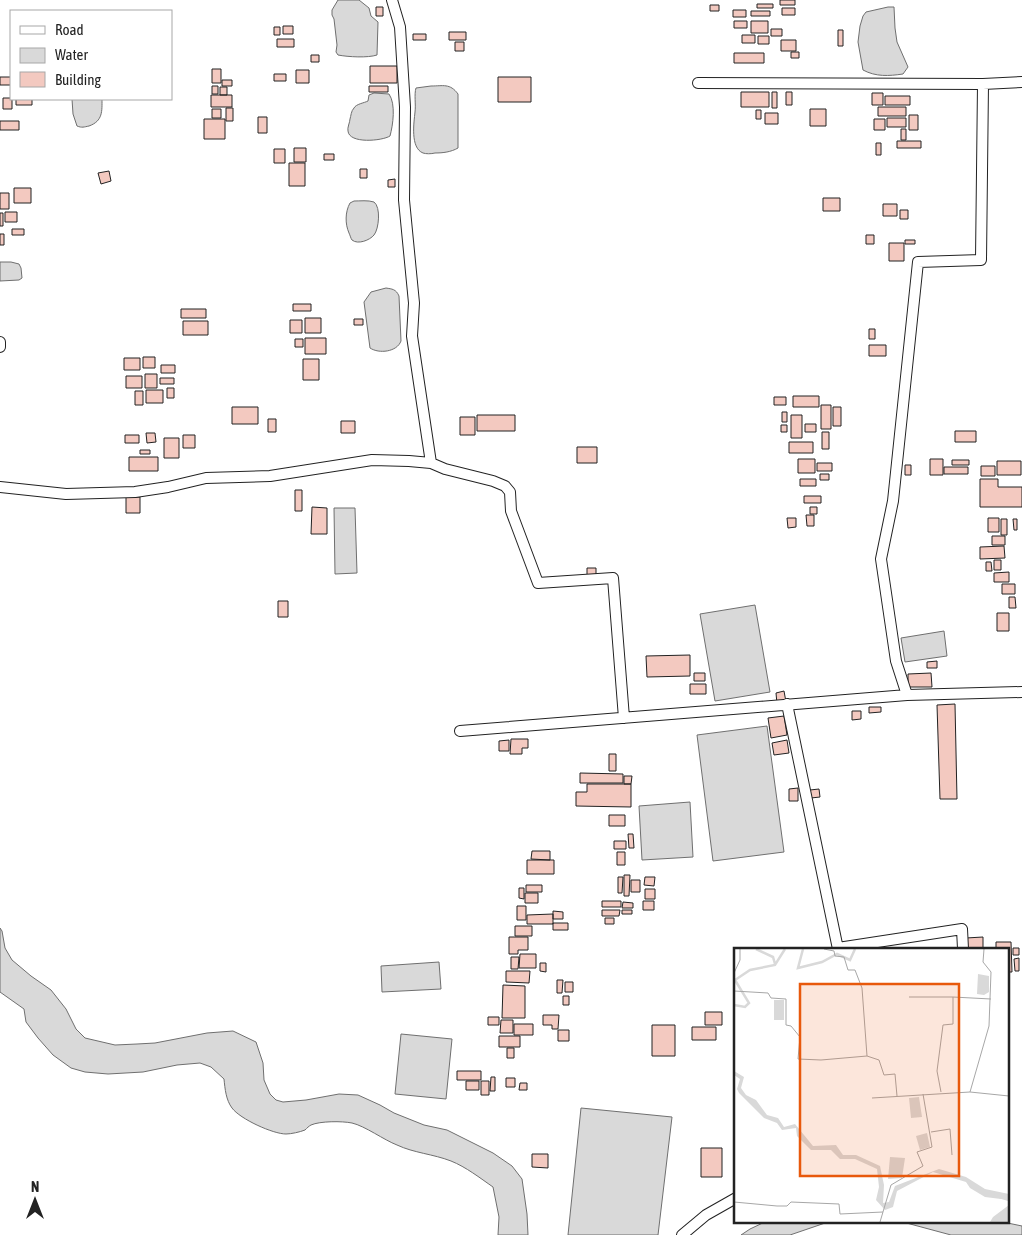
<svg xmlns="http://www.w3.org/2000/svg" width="1022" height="1235" viewBox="0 0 1022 1235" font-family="'Asap Condensed',sans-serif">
  <rect width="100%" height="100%" fill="#fff"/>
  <path fill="#d9d9d9" stroke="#6f6f6f" d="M 338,0 L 359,0 L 369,8 L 371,16 L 378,22 L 377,55 C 368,58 348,57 338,55 L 336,52 L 337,45 L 334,19 L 332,15 L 332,10 Z
    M 888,7 L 894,7 L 895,28 L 897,42 L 908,67 L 903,74 C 889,76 876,77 863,70 L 858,42 L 860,26 L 863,16 L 866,12 Z
    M 431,86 C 443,86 450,83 458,94 L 458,148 C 451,152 443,153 435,153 C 431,154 426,154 423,153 C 410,148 414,122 415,112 C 416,105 414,94 416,88 Z
    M 374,93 L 389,94 C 396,104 393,125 390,136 C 382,141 349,144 348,131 C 347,128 350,122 350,119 C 351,116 351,111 354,108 C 356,104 364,103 368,101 L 369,95 Z
    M 72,99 L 102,99 C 102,111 103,121 89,126 C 84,127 82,128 77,126 L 73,114 Z
    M 354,201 C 360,201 368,200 374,202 C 381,207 379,229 374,235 C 370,240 358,245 352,240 C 351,239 350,235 349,233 C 345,224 345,212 350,203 Z
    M 0,262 L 11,262 L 19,264 L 21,268 L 22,278 L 19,280 L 0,281 Z
    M 386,288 C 392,289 396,289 399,296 L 401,341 C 397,352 379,354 370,348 L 364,302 L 371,292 Z
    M 334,508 L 355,508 L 357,573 L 335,574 Z
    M 755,605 L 770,692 L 715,701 L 700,614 Z
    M 944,631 L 947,656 L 905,662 L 901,638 Z
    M 767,726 L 784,852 L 713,861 L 697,735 Z
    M 690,802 L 693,857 L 642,860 L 639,806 Z
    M 0,928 L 2,931 L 5,948 L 12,960 L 31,976 L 51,990 L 66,1009 L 76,1029 L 85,1038 L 115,1045 L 137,1044 L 155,1043 L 207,1033 L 233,1031 L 256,1042 L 263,1063 L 264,1080 L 270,1094 L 276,1100 L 283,1102 L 306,1100 L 339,1094 L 358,1095 L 380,1105 L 394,1113 L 424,1125 L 447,1130 L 493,1153 L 512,1166 L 522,1179 L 527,1214 L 528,1235 L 498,1235 L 499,1217 L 493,1187 C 480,1178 466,1167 451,1161 C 433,1154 414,1153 397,1145 C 384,1140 365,1126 352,1123 C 342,1121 320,1121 311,1125 C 309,1126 307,1128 305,1130 C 300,1132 291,1134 286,1134 C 273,1134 240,1119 232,1108 C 226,1100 225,1089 224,1079 L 211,1067 L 200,1063 L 177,1065 L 143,1072 L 108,1074 L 85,1072 L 71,1068 L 53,1055 L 38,1038 L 26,1022 L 24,1009 L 0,992 Z
    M 439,962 L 441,989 L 382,992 L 381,966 Z
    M 401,1034 L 452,1039 L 446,1099 L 395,1094 Z
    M 581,1108 L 672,1117 L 658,1235 L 568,1235 Z
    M 767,1221 L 831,1221 L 790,1235 L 741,1235 L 750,1229 Z
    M 899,1221 L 998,1221 L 1022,1226 L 1022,1235 L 951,1235 Z"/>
  <path fill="#f3c9c0" stroke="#222" d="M 780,0 L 795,0 L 795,5 L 780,5 Z
    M 757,4 L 773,4 L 773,8 L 757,8 Z
    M 710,5 L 719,5 L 719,11 L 710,11 Z
    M 376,7 L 383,7 L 383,16 L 376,16 Z
    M 782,8 L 795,8 L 795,15 L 782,15 Z
    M 733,10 L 746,10 L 746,17 L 733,17 Z
    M 751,11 L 770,11 L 770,16 L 751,16 Z
    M 734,21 L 747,21 L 747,28 L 734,28 Z
    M 751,21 L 768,21 L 768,33 L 751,33 Z
    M 283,26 L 293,26 L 293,34 L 283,34 Z
    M 274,27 L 280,27 L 280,35 L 274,35 Z
    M 771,29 L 782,29 L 782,36 L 771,36 Z
    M 838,30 L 843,30 L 843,46 L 838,46 Z
    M 449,32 L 466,32 L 466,40 L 449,40 Z
    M 413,34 L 426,34 L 426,40 L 413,40 Z
    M 742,35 L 755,35 L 755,43 L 742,43 Z
    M 758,36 L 769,36 L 769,44 L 758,44 Z
    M 277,39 L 294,39 L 294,47 L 277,47 Z
    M 781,40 L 796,40 L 796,51 L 781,51 Z
    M 455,42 L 464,42 L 464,51 L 455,51 Z
    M 791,52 L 799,52 L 799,58 L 791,58 Z
    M 734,53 L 764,53 L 764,63 L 734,63 Z
    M 311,55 L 319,55 L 319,62 L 311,62 Z
    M 370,66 L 397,66 L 397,83 L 370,83 Z
    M 212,69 L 221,69 L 221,83 L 212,83 Z
    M 296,70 L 309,70 L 309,83 L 296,83 Z
    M 274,74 L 286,74 L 286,81 L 274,81 Z
    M 0,77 L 11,77 L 11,85 L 0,85 Z
    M 498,77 L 531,77 L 531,102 L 498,102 Z
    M 222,80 L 232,80 L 232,86 L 222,86 Z
    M 212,86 L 218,86 L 218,94 L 212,94 Z
    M 369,86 L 388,86 L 388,92 L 369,92 Z
    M 220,87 L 227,87 L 227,95 L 220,95 Z
    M 741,92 L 769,92 L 769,107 L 741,107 Z
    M 772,92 L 777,92 L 777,108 L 772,108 Z
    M 786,92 L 792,92 L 792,105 L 786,105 Z
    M 872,93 L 883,93 L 883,105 L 872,105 Z
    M 211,95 L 232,95 L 232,107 L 211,107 Z
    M 885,96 L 910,96 L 910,105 L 885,105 Z
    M 3,98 L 11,98 L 12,99 L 12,109 L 3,109 Z
    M 16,99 L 32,99 L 32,105 L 16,105 Z
    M 878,107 L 906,107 L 906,116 L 878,116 Z
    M 226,108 L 233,108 L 233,121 L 226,121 Z
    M 212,109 L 221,109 L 221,118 L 212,118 Z
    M 810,109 L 826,109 L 826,126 L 810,126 Z
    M 756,110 L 761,110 L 761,119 L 756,119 Z
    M 765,113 L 778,113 L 778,124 L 765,124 Z
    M 909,115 L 918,115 L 918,130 L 909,130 Z
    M 258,117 L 267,117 L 267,133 L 258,133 Z
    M 887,118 L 906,118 L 906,127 L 887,127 Z
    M 204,119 L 225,119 L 225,139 L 204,139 Z
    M 874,119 L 885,119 L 885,130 L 874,130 Z
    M 0,121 L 19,121 L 19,130 L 0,130 Z
    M 901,129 L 906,129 L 906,140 L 901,140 Z
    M 897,141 L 921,141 L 921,148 L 897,148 Z
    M 876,143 L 881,143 L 881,155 L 876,155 Z
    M 294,148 L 306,148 L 306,162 L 294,162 Z
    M 274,149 L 285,149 L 285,163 L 274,163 Z
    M 324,154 L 334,154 L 334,160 L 324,160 Z
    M 289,163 L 305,163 L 305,186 L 289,186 Z
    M 360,169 L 367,169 L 367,178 L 360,178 Z
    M 109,171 L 111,181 L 101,184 L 98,173 Z
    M 395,179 L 395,187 L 388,187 L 388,180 Z
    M 14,188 L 31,188 L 31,203 L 14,203 Z
    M 0,193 L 9,193 L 9,209 L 0,209 Z
    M 823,198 L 840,198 L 840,211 L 823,211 Z
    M 883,204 L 897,204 L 897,216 L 883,216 Z
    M 900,210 L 908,210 L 908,219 L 900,219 Z
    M 5,212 L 17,212 L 17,222 L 5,222 Z
    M 0,213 L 3,213 L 3,226 L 0,226 Z
    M 12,229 L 24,229 L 24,235 L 12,235 Z
    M 0,234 L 4,234 L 4,245 L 0,245 Z
    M 866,235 L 874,235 L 874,244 L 866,244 Z
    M 905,240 L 915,240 L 915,244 L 905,244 Z
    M 889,243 L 904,243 L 904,261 L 889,261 Z
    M 293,304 L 311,304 L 311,311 L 293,311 Z
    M 181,309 L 206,309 L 206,318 L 181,318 Z
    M 305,318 L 321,318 L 321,333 L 305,333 Z
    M 354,319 L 363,319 L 363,325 L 354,325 Z
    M 290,320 L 302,320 L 302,333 L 290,333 Z
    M 183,321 L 208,321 L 208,335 L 183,335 Z
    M 869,329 L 875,329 L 875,339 L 869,339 Z
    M 305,338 L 326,338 L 326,354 L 305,354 Z
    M 295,339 L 303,339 L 303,347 L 295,347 Z
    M 869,345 L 886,345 L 886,356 L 869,356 Z
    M 143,357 L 155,357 L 155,368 L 143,368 Z
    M 124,358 L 140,358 L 140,370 L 124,370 Z
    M 303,359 L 319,359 L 319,380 L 303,380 Z
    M 161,365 L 175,365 L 175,373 L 161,373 Z
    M 145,374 L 157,374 L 157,388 L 145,388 Z
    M 126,376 L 142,376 L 142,388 L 126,388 Z
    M 160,378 L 174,378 L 174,384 L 160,384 Z
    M 167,388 L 174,388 L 174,398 L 167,398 Z
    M 146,390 L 163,390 L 163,403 L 146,403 Z
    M 135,391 L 143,391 L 143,405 L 135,405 Z
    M 793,396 L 819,396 L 819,407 L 793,407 Z
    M 774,397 L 786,397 L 786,405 L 774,405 Z
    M 821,405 L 831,405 L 831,429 L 821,429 Z
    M 232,407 L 258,407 L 258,424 L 232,424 Z
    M 833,407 L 841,407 L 841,426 L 833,426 Z
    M 782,412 L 787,412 L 787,422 L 782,422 Z
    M 477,415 L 515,415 L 515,431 L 477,431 Z
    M 791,415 L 802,415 L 802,438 L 791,438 Z
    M 460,417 L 475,417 L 475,435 L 460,435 Z
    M 268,419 L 276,419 L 276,432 L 268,432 Z
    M 341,421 L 355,421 L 355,433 L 341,433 Z
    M 805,424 L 816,424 L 816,432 L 805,432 Z
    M 781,425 L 787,425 L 787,432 L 781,432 Z
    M 955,431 L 976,431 L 976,442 L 955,442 Z
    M 822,432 L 829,432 L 829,449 L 822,449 Z
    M 146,433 L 155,433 L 156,442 L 147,443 Z
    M 125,435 L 139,435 L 139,443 L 125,443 Z
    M 183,435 L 195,435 L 195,448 L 183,448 Z
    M 164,438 L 179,438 L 179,458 L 164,458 Z
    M 789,442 L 813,442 L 813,453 L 789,453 Z
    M 577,447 L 597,447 L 597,463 L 577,463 Z
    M 140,450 L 150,450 L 150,454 L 140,454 Z
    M 129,457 L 158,457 L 158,471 L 129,471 Z
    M 798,459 L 815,459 L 815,473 L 798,473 Z
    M 930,459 L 943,459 L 943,475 L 930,475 Z
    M 952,460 L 969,460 L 969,465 L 952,465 Z
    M 997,461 L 1021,461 L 1021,475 L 997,475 Z
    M 817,463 L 832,463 L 832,471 L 817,471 Z
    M 905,465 L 911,465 L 911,475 L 905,475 Z
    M 981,466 L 995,466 L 995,476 L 981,476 Z
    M 944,467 L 968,467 L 968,474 L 944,474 Z
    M 820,474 L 829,474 L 829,480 L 820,480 Z
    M 800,479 L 816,479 L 816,486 L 800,486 Z
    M 980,479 L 998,479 L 998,487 L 1022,487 L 1022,507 L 980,507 Z
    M 295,490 L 302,490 L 302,511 L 295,511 Z
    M 804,496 L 821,496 L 821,503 L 804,503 Z
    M 126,497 L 140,497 L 140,513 L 126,513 Z
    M 312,507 L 327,508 L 327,534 L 311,534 Z
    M 810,507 L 817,507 L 817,514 L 810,514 Z
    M 806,515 L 814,515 L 814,526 L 807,526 Z
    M 787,518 L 796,518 L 796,527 L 788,528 Z
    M 988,518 L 999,518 L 999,532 L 988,532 Z
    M 1001,519 L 1007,519 L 1007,535 L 1001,535 Z
    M 1013,519 L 1017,519 L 1017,530 L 1014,530 Z
    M 992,536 L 1005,536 L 1005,545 L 992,545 Z
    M 1004,546 L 1005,558 L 980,559 L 980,547 Z
    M 994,560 L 1001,560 L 1001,570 L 994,570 Z
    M 986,562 L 991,562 L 992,571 L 986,571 Z
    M 587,568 L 596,568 L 596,576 L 587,576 Z
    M 1009,572 L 1009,582 L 994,582 L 994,573 Z
    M 1002,584 L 1015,584 L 1015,594 L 1002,594 Z
    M 1009,597 L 1015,597 L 1016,608 L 1009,608 Z
    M 278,601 L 288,601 L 288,617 L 278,617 Z
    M 997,613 L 1009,613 L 1009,631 L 997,631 Z
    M 690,655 L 690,676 L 647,677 L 646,656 Z
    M 937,661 L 937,668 L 927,668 L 927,662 Z
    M 694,673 L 705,673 L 705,681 L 694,681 Z
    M 931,673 L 932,687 L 908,687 L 908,674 Z
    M 690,684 L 706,684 L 706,694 L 690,694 Z
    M 784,691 L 786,702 L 777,704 L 776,693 Z
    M 955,704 L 957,799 L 940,799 L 937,705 Z
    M 869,707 L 881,707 L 881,712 L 869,713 Z
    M 852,711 L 861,711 L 861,719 L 852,720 Z
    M 784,716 L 787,735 L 771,738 L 768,718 Z
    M 511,739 L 528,739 L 528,748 L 522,748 L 522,754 L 510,754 Z
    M 509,740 L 509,751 L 499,751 L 499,741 Z
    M 787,740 L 789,753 L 774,755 L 772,743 Z
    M 609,754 L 616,754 L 616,771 L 609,771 Z
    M 580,773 L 623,774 L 623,783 L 580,783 Z
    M 624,776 L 632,776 L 631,784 L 624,784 Z
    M 587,784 L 631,784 L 631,807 L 576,806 L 576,792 L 587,792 Z
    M 798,788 L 798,801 L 789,801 L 789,789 Z
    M 819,789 L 820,797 L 811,798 L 810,790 Z
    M 609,815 L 625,815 L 625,826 L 609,826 Z
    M 628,834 L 633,834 L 634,848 L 629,848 Z
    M 614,841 L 626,841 L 626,849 L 614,849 Z
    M 532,851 L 550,851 L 550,860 L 531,859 Z
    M 617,852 L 625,852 L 625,865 L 617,865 Z
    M 527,860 L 554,860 L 554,874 L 527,874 Z
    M 624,875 L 630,875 L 629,896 L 624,896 Z
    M 618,877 L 623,877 L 622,893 L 618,893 Z
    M 645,877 L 655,877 L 654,886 L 644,885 Z
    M 631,880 L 640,880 L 640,892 L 631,892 Z
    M 526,885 L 542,885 L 542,892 L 526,892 Z
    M 519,888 L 524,888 L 524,899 L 519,898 Z
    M 645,889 L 655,889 L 655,899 L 645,899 Z
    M 525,893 L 538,893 L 538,903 L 525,903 Z
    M 602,901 L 621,901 L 621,907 L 602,907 Z
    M 643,901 L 654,901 L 654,910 L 643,910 Z
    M 623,902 L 633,903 L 633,908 L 622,908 Z
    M 517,906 L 526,906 L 526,920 L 517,920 Z
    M 602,910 L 620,910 L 619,916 L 602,916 Z
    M 622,910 L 632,910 L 632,914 L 622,914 Z
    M 553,911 L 563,912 L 563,919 L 553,919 Z
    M 553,914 L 553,924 L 527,924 L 527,915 Z
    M 605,918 L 614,918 L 614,924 L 605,924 Z
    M 553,923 L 568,923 L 568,930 L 553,930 Z
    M 515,926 L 532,926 L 532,936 L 515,936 Z
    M 509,937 L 528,937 L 528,950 L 518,950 L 518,954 L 509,954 Z
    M 983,937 L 983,949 L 966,949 L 966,938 Z
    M 996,942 L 1011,942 L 1012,972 L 1008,972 L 1008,949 L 996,949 Z
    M 1013,948 L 1019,948 L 1019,955 L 1013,955 Z
    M 520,954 L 536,954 L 536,968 L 519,968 Z
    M 511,957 L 519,957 L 518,969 L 511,969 Z
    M 1019,958 L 1019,971 L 1015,971 L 1014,959 Z
    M 540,963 L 546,963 L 546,972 L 540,971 Z
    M 506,971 L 530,971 L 529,983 L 506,982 Z
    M 557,980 L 563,980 L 562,993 L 557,993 Z
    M 565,982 L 573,982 L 573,992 L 565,992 Z
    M 503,985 L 525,986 L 525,1018 L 502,1018 Z
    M 563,996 L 569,996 L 569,1005 L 563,1005 Z
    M 705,1012 L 722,1012 L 722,1025 L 705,1025 Z
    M 543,1015 L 559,1015 L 558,1029 L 552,1029 L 552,1025 L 543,1025 Z
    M 488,1017 L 499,1017 L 499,1025 L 488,1025 Z
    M 501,1020 L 513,1020 L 513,1033 L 500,1033 Z
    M 514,1024 L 533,1024 L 533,1035 L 514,1035 Z
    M 652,1025 L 675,1025 L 675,1056 L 652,1056 Z
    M 692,1027 L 716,1027 L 716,1040 L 692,1040 Z
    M 558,1030 L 569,1030 L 569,1041 L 558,1041 Z
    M 499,1036 L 520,1036 L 520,1047 L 499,1047 Z
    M 507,1048 L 514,1048 L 514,1058 L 507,1058 Z
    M 457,1071 L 481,1071 L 481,1080 L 457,1080 Z
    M 491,1077 L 495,1077 L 495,1091 L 490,1091 Z
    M 506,1078 L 515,1078 L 515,1087 L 506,1087 Z
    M 466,1081 L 479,1081 L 479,1090 L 466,1090 Z
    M 481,1081 L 489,1081 L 489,1095 L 481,1095 Z
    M 520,1083 L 527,1083 L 527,1090 L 519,1090 Z
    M 701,1148 L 722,1148 L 722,1177 L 701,1177 Z
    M 532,1154 L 548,1154 L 548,1168 L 532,1167 Z"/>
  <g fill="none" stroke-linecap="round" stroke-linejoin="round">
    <defs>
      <path id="minor" d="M 392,0 L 400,27 L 405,107 L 404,200 L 414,303 L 412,336 L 431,463 L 445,469 L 493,481 L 505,486 L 510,492 L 511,511 L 538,583 L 613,578 L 624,718
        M 698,83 L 983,84 L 981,260 L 918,262 L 893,501 L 881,559 L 896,661 L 907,695
        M 983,84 L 1022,82
        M 0,342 L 0,347
        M 0,487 L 66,494 L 135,492 L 168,487 L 206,478 L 270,476 L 372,460 L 409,461 L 431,463
        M 787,704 L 838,949
        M 460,731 L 907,695 L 1022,692
        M 838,948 L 962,929 L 963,949
        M 682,1235 L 706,1215 L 736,1198"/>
    </defs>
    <use href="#minor" stroke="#222" stroke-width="12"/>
    <use href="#minor" stroke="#fff" stroke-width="10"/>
  </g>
  <g transform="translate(734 948)">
    <rect width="275" height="275" fill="#fff"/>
    <path d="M 244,26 L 255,28 L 255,44 L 250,47 L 243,46 ZM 40,52 L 50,52 L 50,72 L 40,72 ZM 0,123 L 10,129 L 7,140 L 12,147 L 22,152 L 33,167 L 44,170 L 50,179 L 61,176 L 79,198 L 102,197 L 109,207 L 122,207 L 146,218 L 150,237 L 149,255 L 155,254 L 161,238 L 205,221 L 232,229 L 251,241 L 275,246 L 275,252 L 251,249 L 236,240 L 232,234 L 199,224 L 163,243 L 159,259 L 151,262 L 142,252 L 145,239 L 143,221 L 121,211 L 106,211 L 97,202 L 77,202 L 63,188 L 62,180 L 48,182 L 43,175 L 30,170 L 5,145 L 3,141 L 6,131 L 0,127 ZM 185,149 L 188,169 L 177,170 L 175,150 ZM 193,185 L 196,199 L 186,202 L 182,188 ZM 156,209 L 171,210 L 168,230 L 154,231 ZM 275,257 L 275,274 L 256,274 L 259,269 Z" fill="#d9d9d9"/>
    <path fill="none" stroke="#d9d9d9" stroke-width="2.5" d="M 22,1 L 39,9 L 41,16M 69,1 L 64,20 L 88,14 L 103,6 L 116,12 L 121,1M 0,57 L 11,59 L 15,55 L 1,32 L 16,22 L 41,17 L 51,1M 260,247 L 275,252"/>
    <path fill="none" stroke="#a7a7a7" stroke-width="1" d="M 90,1 L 100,3 L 101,8 L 110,9 L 114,22 L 121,22 L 128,40 L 133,108 L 145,112 L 150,127 L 161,126 L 163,148M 0,25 L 6,12 L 6,1M 0,43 L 34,45 L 37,50 L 52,51 L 52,77 L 57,78 L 66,89 L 64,111 L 87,112 L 133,108M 175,49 L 219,49 L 219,76 L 209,77 L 203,123 L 207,144M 219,49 L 257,51M 236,144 L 255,78 L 257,24 L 249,14 L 250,1M 138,150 L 236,144 L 275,148M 197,184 L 216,181 L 218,207M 0,254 L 43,258 L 53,258 L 57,254 L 105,256 L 106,266 L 149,264M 146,274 L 157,237 L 189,218 L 183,204 L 198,199 L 189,146"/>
    <path fill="#e8590c" fill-opacity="0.15" stroke="#e8590c" stroke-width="2.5" d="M 66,36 L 225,36 L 225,228 L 66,228 Z"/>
    <rect width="275" height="275" fill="none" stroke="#222" stroke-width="2.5"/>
  </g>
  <rect x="10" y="10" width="162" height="90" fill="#ffffff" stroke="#a7a7a7"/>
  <rect x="20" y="26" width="25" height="8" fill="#ffffff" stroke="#a7a7a7"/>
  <text x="55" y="35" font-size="15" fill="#222222">Road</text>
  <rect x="20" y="48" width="25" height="15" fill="#d9d9d9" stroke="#a7a7a7"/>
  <text x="55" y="60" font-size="15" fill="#222222">Water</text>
  <rect x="20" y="72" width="25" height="15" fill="#f3c9c0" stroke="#a7a7a7"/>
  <text x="55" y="85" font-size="15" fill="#222222">Building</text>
  <g transform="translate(35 1200)" stroke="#ffffff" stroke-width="4" paint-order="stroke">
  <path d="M0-4L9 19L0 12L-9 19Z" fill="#222222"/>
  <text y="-8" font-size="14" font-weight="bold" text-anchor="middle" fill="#222222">N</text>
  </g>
</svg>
